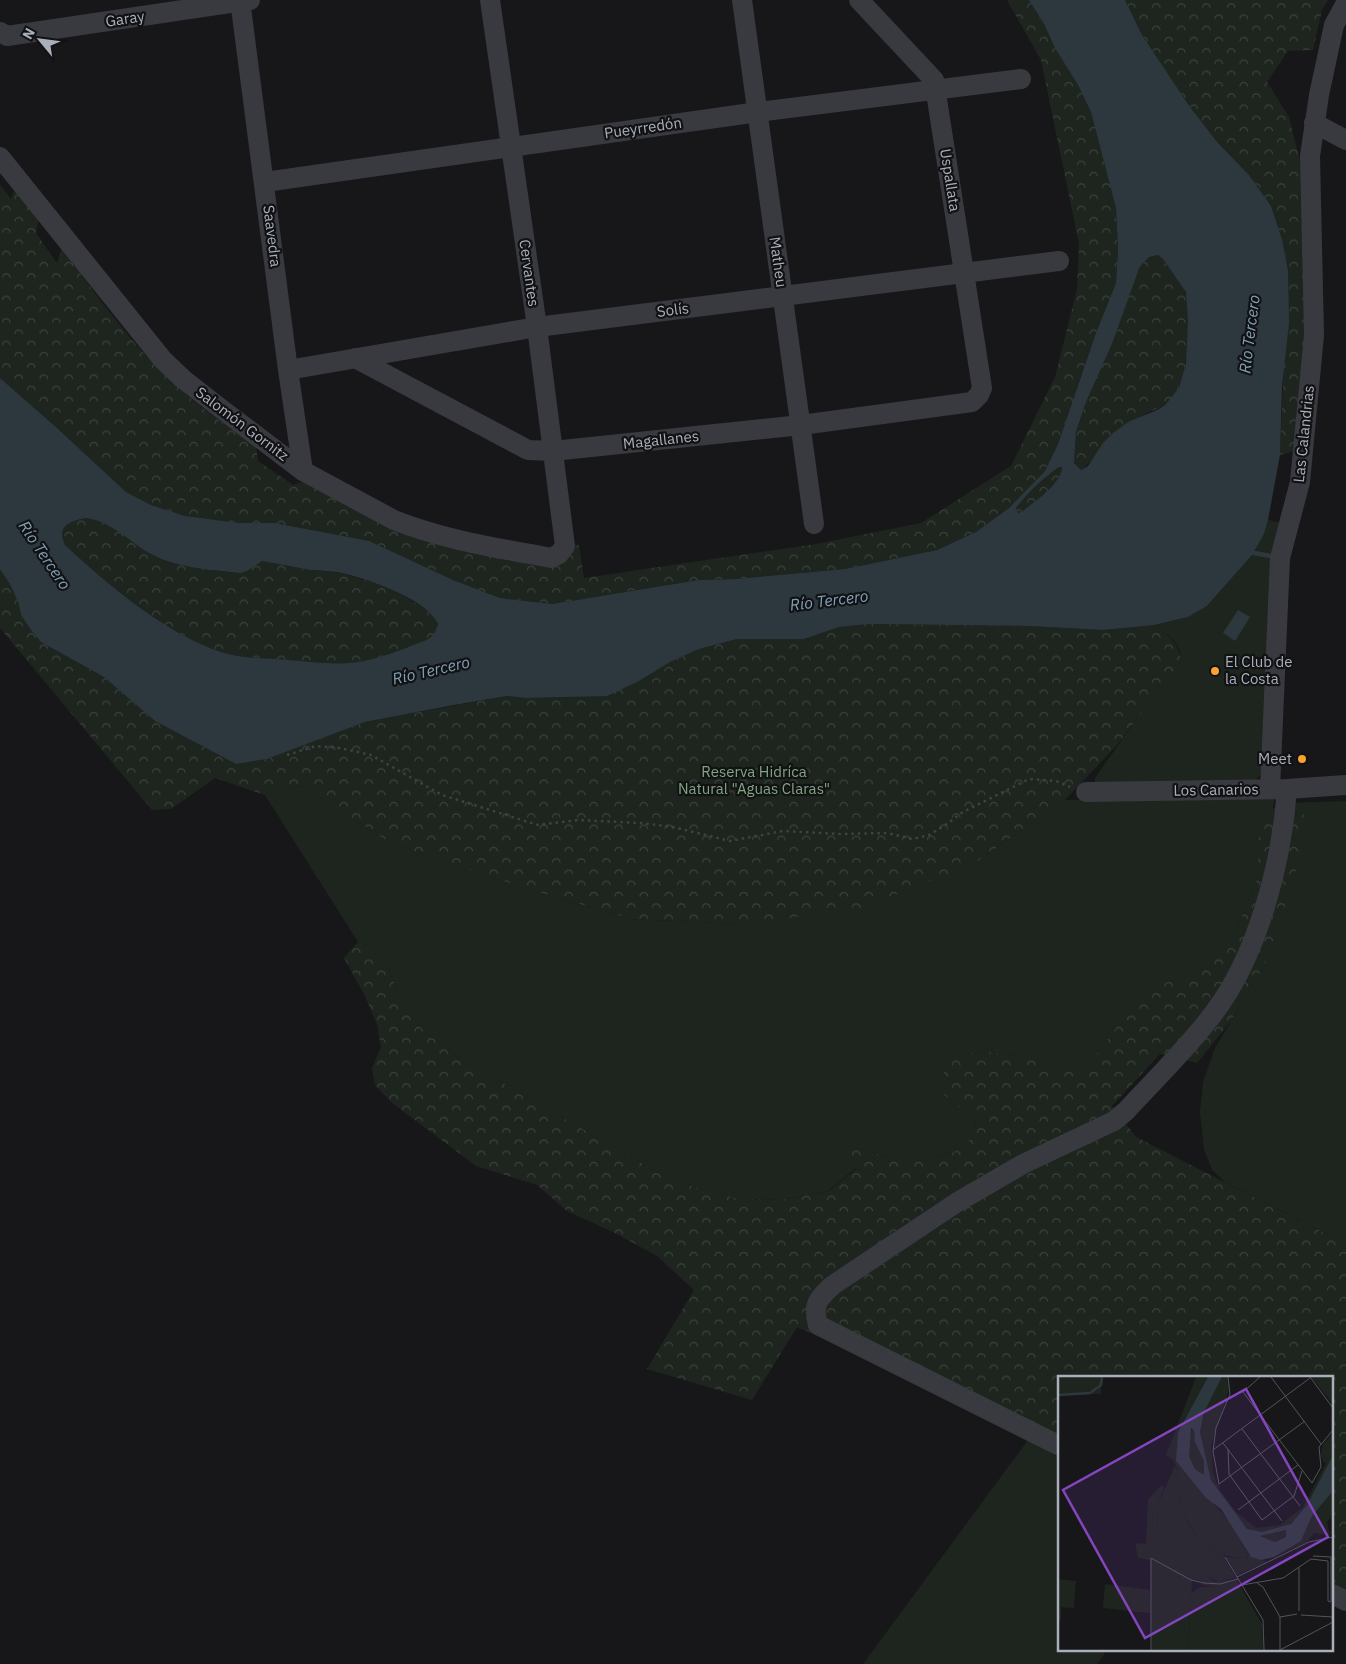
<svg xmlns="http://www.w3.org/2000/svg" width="1346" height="1664" viewBox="0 0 1346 1664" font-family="'IBM Plex Sans',sans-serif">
  <defs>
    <pattern id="forest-crowns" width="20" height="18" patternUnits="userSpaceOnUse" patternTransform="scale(1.25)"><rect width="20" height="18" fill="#1d251e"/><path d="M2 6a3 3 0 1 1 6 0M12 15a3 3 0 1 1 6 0" fill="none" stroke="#3b423d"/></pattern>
  </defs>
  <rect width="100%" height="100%" fill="#17171a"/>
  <path fill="#1d251e" d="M 1268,520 L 1283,523 L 1261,774 L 1255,781 L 1095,786 L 1095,778 L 1181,656 C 1180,641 1165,634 1154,625 L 1188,617 L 1207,606 L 1252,555 L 1264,534 Z
    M 300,785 L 392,844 L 524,888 L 632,919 L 742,924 L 973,864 L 1065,800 L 1275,797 L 1258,877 L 1237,928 L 1207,969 L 1168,982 L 1086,1068 L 1059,1068 L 1029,1058 L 991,1052 L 959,1054 L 943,1094 L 976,1121 L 972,1138 L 954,1152 L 923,1161 L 898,1161 L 856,1147 L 856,1168 L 828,1191 L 781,1200 L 739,1199 L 691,1186 L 656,1171 L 457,1057 L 423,1030 L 405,1008 L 388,969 L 374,948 L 358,942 L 265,795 Z
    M 1346,801 L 1346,1244 L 1225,1182 L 1212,1170 L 1204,1149 L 1200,1112 L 1203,1082 L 1215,1048 L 1264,966 L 1286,803 Z
    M 1028,1440 L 1060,1458 L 1060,1650 L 1107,1650 L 1097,1664 L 863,1664 Z"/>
  <path fill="url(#forest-crowns)" d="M 1007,0 L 1029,0 L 1044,24 L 1055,48 L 1078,85 L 1091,112 L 1116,208 L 1118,248 L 1116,283 L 1096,333 L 1058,444 L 1045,471 L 1009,508 L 976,532 L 937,550 L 845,569 L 736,579 L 699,580 L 552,604 L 500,598 L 453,580 L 274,523 L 238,523 L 215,521 L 185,516 L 151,505 L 126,492 L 57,428 L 0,378 L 0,185 L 11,199 L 15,187 L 39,217 L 36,233 L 57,263 L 62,248 C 91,288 121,330 155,365 C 185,397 221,422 256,447 L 258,461 L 293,485 L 304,481 L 549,567 C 564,565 568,558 574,545 L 579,545 L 584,578 L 816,544 L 921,523 L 1011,466 L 1055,377 L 1077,289 L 1079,244 L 1041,60 Z
    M 1125,0 L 1328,0 L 1322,10 L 1313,50 L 1288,51 L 1267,82 L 1289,117 L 1305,181 L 1309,341 L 1294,451 L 1280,455 L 1288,270 L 1282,239 L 1271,206 L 1249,175 L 1218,143 L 1190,107 L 1142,35 Z
    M 1158,255 L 1163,259 C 1170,270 1183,281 1186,294 C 1190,315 1189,370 1178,389 C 1171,402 1159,409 1146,413 L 1081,470 L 1074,463 L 1076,432 L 1086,402 L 1112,344 L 1140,266 L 1149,257 Z
    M 1059,467 L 1062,467 C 1062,483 1035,501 1023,511 L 1018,513 L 1016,509 C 1028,493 1043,478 1059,467 Z
    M 86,518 C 113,522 130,542 153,555 C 166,561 229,576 242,572 C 250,570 255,564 262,561 L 300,568 L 341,573 L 378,584 L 403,595 L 422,607 L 434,615 L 438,624 L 435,632 L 430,639 C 408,647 387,656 364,661 C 340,666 313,662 289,660 C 266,658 243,659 221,652 C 166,634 107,584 65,545 C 56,526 70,521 86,518 Z
    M 0,569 L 11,586 L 19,605 L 21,615 L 31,630 L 41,642 L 104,677 L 155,721 L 236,764 L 267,759 L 365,722 L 507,696 L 526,698 L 576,697 L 670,662 L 699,649 L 737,639 L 804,639 L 839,627 L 867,624 L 1030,626 L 1103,630 L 1154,625 C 1168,636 1180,643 1181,661 L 1117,745 L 1065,800 L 973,864 L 860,909 L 742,924 L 632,919 L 524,888 L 392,844 L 300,785 L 265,795 L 215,778 L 171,809 L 152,810 L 0,628 Z
    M 1290,803 L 1304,815 L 1301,851 L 1290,892 L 1264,966 L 1231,1021 L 1197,1063 L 1160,1054 L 1112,1106 L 1136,1137 L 1346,1244 L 1346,1590 L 1332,1583 L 1332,1378 L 1060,1378 L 1060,1436 L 828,1322 L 818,1336 L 797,1327 L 752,1400 L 647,1369 L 694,1290 L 657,1256 L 615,1233 L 567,1211 L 537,1185 L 476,1166 L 391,1102 L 375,1085 L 372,1068 L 381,1047 L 377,1024 L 364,994 L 344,958 L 358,942 L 374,948 L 388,969 L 405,1008 L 423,1030 L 457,1057 L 656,1171 L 691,1186 L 739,1199 L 781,1200 L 829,1191 L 856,1169 L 850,1153 L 856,1147 L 898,1161 L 923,1161 L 954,1152 L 972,1138 L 976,1121 L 943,1094 L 944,1070 L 959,1054 L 991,1052 L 1029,1058 L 1059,1068 L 1086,1068 L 1142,994 L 1168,982 L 1207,968 L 1237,928 L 1258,877 L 1258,840 L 1270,809 Z"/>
  <path fill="#2d383e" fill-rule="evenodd" d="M 1029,0 L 1125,0 L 1142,35 L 1190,107 L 1218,143 L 1249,175 L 1271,206 L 1282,239 L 1288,270 L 1289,323 L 1282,387 L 1280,455 L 1268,520 L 1264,534 L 1252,555 L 1207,606 L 1188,617 L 1154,625 L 1103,630 L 1030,626 L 868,624 L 839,627 L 804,639 L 737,639 L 699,649 L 670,662 L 637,682 L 607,696 L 526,698 L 507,696 L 454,705 L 365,722 L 267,759 L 236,764 L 155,721 L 104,677 L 41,642 L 31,630 L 21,615 L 19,605 L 11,586 L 0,569 L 0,378 L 57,428 L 126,492 L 151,505 L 185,516 L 238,523 L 274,523 L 369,541 L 453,580 L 500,598 L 552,604 L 699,580 L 736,579 L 845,569 L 937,550 L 976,532 L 1009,508 L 1045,471 L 1058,444 L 1096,333 L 1116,283 L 1118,248 L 1116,208 L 1091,112 L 1078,85 L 1055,48 L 1044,24 ZM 1158,255 L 1163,259 L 1186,292 L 1188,321 L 1186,363 L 1179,388 L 1165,405 L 1157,410 L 1128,422 L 1113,433 L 1103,443 L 1088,466 L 1081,470 L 1074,463 L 1076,432 L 1086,402 L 1112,344 L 1140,266 L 1149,257 ZM 1059,467 L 1062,467 C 1062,483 1035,501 1023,511 L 1018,513 L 1016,508 C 1028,493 1043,478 1059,467 ZM 86,518 C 113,522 130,543 153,555 C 179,568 212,570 240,573 L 247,571 L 262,561 C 275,563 287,566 300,568 C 314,571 328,570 342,573 C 368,579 427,599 438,624 L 435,632 L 429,639 C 408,647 387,656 364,661 C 340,666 313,662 289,660 C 266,658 243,659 221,652 C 166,634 107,584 65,545 C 56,526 70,521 86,518 Z
    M 1238,610 L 1250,617 L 1235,641 L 1223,633 Z"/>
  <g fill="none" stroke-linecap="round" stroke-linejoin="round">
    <path stroke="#2d383e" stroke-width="4.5" d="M 1254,553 L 1276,557"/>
    <path stroke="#3e4146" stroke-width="2.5" stroke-dasharray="2.5 4" stroke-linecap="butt" d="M 287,755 L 316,746 L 340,748 L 371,755 L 442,795 L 538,825 L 578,820 L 640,823 L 673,827 L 730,841 L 783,831 L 839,834 L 887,833 L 912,839 L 929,835 L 944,826 L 963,812 L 1029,779 L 1056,781 L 1070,787"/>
    <path stroke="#383a3f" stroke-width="20" d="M 240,0 L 288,370 L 303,471
      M 742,0 L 814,524
      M 0,32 L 7,36 L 250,0
      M 1314,123 L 1346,140
      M 0,157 L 163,360 L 183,379 L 220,408 L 303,471 L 394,520 C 444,540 498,548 551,558 L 559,554 L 565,546 L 537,327 L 490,0
      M 265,182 L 758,112 L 1021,79
      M 355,358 L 528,450 L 553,451 L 801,425 L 972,402 L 979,395 L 982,388 L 934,80 L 859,0
      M 288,370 L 537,327 L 1059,261
      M 1270,789 L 1280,558 L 1300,482 L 1314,335 L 1310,156 L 1319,95 L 1334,25 L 1346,3
      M 1086,792 L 1287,789 L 1346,785
      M 1060,1446 L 818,1325 C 812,1304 818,1299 833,1285 L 956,1203 L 1023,1164 L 1114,1121 L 1126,1111 C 1155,1079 1187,1049 1213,1014 C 1258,956 1282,861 1287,789
      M 1332,1594 L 1346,1601"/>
  </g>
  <g fill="#f8a331" stroke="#121215" stroke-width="2">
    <circle cx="1215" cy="671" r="5"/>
    <circle cx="1302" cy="759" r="5"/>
  </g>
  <g text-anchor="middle" stroke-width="4.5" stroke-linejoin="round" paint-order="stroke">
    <g font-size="15" fill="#a9b0ba" stroke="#121215">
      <text transform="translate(125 19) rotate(-8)" y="5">Garay</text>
      <text transform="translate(643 128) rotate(-8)" y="5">Pueyrredón</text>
      <text transform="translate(950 180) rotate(81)" y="5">Uspallata</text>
      <text transform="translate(272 236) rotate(83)" y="5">Saavedra</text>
      <text transform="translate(778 262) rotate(82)" y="5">Matheu</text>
      <text transform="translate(529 273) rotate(82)" y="5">Cervantes</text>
      <text transform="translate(673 310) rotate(-7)" y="5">Solís</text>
      <text transform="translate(242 424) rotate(37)" y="5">Salomón Gornitz</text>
      <text transform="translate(1304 434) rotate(-84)" y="5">Las Calandrias</text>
      <text transform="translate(661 440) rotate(-6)" y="5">Magallanes</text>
      <text transform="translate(1216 790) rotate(-1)" y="5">Los Canarios</text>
    </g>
    <g font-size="15" fill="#a9b0ba" stroke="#121215" text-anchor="start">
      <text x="1225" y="667">El Club de<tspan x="1225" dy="17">la Costa</tspan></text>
      <text x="1292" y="764" text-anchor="end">Meet</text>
    </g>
    <g font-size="15" fill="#81a580" stroke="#121215">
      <text x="754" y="777">Reserva Hidríca<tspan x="754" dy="17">Natural "Aguas Claras"</tspan></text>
    </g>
    <g font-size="16" font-style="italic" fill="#7fa1b6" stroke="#121215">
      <text transform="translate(1249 334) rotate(-83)" y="6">Río Tercero</text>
      <text transform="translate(45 555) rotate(56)" y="6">Río Tercero</text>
      <text transform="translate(829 600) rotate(-7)" y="6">Río Tercero</text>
      <text transform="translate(431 670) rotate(-13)" y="6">Río Tercero</text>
    </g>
  </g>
  <g transform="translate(1058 1376)">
    <rect width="275" height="275" fill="#17171a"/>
    <path d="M 253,1 L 275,1 L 275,28 ZM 117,90 L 120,94 L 119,107 L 125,138 L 132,151 L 140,163 L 165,179 L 178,202 L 161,205 L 137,197 L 134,191 L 119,188 L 114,177 L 107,177 L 104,172 L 99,156 L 100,128 ZM 190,178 L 209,186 L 179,199 L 168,181 L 188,183 ZM 0,203 L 18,205 L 16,232 L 3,231 L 3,244 L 0,244 ZM 178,203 L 204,248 L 205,274 L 130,274 L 133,217 L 142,211 L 159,211 ZM 47,208 L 92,214 L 92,237 L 45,232 Z" fill="#1d251e"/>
    <path d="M 0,1 L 43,1 L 43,18 L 0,18 ZM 138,1 L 150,1 L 120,56 L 121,88 L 172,146 L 190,178 L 187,183 L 165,179 L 140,163 L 125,138 L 119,107 L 120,94 L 115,84 L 108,79 ZM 164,1 L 169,1 L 171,14 L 153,69 L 155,96 L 159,108 L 163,110 L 160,112 L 178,136 L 198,152 L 222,149 L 245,131 L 268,87 L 265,86 L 263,78 L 265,68 L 275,57 L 275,79 L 260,111 L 242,140 L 225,153 L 200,158 L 194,157 L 177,140 L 153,104 L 142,56 L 147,33 ZM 135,52 L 146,85 L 146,99 L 137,93 L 130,77 L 130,61 ZM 104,109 L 106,112 L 100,128 L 99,156 L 104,172 L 108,177 L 114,177 L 122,189 L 125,183 L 131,183 L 137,197 L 148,199 L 155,205 L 178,204 L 159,211 L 144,209 L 143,205 L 134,203 L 130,274 L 94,274 L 93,185 L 80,181 L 77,167 L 88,168 L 90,123 ZM 275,115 L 275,138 L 269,146 L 272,159 L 256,157 L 248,167 L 216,181 L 245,161 L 254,140 ZM 228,154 L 228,161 L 217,166 L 202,160 Z" fill="#1d251e"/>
    <path d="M 150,1 L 164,1 L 146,36 L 142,56 L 153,104 L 189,153 L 204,156 L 233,148 L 249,129 L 275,79 L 275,115 L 254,140 L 243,165 L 216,181 L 203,184 L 193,181 L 163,133 L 148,122 L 118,85 L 120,56 ZM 133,52 L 136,54 L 137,66 L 146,85 L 146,99 L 137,93 L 131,80 ZM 228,154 L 228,161 L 217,166 L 202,160 Z" fill="#2d383e" fill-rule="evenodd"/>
    <path fill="none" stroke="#2d383e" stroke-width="2.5" d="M 0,19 L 32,17 L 43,9 L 44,1"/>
    <path fill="none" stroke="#51545a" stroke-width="1" d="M 170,1 L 172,18 L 158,52 L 155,75 L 161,108 L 247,45M 202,1 L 185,16 L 254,107 L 263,91 L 261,71 L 275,54M 213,1 L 263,68M 252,1 L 275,32M 184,53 L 242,130M 165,67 L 224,145M 170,73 L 171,98 L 204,144 L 236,120 L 244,95M 155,74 L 252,2M 180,134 L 240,89M 255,180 L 273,181 L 273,225M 167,181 L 205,244 L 206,274M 253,183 L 270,185 L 270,225 L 273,226M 241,192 L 241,235M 179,201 L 251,166 L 275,161M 199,207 L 205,211 L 222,241 L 222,274M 184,209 L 225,202 L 253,183M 243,239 L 275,241M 222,241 L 239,238M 93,274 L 93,182 L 133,204 L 146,207 L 162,208 L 180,203M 222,274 L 275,246"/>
    <path fill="#8446be" fill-opacity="0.15" stroke="#8446be" stroke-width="2.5" d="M 188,13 L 270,161 L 87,262 L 5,114 Z"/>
    <rect width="275" height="275" fill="none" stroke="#a9b0ba" stroke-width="2.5"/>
  </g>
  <g transform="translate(40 40) rotate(299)" stroke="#121215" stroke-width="4" paint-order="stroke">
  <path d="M0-4L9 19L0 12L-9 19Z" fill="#a9b0ba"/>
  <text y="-8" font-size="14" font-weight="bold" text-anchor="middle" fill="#a9b0ba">N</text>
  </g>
</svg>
